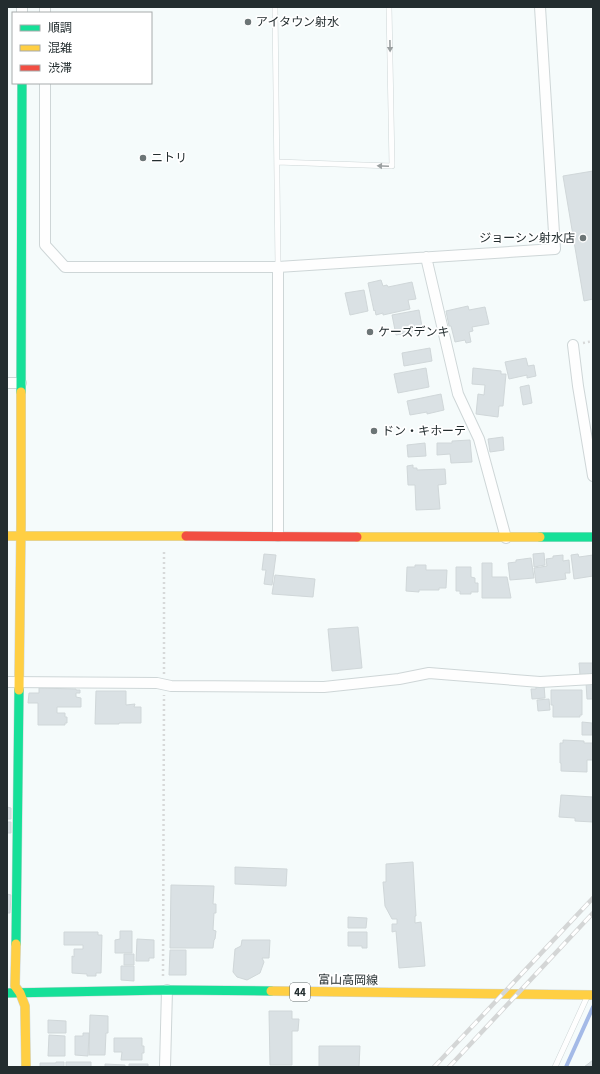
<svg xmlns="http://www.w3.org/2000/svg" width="600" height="1074" viewBox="0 0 600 1074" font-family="'Source Sans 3','Noto Sans JP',sans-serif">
  <rect width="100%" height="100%" fill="#f5fbfb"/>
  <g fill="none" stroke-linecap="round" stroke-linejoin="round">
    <path stroke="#a4bae7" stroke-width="4" d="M 566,1067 L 593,1007"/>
  </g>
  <path fill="#dae1e4" stroke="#d0d7d9" d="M 593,171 L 593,299 L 584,301 L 563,176 Z
    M 381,280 L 383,286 L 387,285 L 388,287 L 412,282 L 416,299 L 408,300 L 410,309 L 383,315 L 383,313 L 376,315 L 375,310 L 374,311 L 368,283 Z
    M 364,290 L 368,311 L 350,315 L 345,293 Z
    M 468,306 L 469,310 L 485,307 L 489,324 L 472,327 L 473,331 L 469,332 L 471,342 L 466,343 L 465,340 L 455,342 L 451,326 L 449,326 L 446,311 Z
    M 419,310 L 423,332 L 416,334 L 416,331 L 396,335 L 392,315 Z
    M 430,348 L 432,361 L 404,366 L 402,353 Z
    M 526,358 L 528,366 L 534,365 L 536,376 L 527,378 L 527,375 L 509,379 L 505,362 Z
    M 426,368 L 429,387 L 398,393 L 394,374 Z
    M 473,368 L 501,371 L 501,374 L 506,374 L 503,406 L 499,406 L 498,417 L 476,414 L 478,394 L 484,395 L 485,385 L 472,384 Z
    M 529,385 L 532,403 L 523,405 L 520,387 Z
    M 441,394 L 444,410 L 427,414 L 427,412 L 410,415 L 407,401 Z
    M 503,437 L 504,450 L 490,452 L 488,439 Z
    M 470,440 L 472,462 L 451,463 L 450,454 L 437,455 L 437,443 L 452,443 L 452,441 Z
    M 425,443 L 426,456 L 408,457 L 407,445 Z
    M 413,465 L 413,468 L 417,468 L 417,470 L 445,469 L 446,484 L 438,485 L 440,509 L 416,510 L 415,485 L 408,485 L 407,466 Z
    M 544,553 L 545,565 L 534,567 L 533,554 Z
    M 264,554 L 276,555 L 272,585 L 264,584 L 266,570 L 262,570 Z
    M 578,554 L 579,557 L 593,555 L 593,576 L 574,579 L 571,555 Z
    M 563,555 L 563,561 L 569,560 L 570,573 L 565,573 L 566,579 L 536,583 L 534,568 L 547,566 L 546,559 L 553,558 L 553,556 Z
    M 531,558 L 534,578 L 510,580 L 508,563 L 516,562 L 516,560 Z
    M 482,563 L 492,563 L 492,577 L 507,577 L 511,598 L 482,598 Z
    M 415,565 L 426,565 L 426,570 L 447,570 L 446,588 L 439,588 L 439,590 L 419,590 L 419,592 L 406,591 L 407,567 L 415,567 Z
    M 456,567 L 471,567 L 471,577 L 475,578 L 475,583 L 478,583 L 478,592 L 471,592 L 471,594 L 460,594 L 460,591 L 456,591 Z
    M 275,575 L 315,579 L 313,597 L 272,594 Z
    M 358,627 L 362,668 L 332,671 L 328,629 Z
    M 579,663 L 593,663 L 593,674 L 580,675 Z
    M 586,683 L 593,683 L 593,699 L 587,699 Z
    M 536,685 L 544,685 L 545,698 L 532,699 L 531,689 L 536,689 Z
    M 39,688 L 76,689 L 76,690 L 80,690 L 80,693 L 76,693 L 76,697 L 81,698 L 81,707 L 57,707 L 57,713 L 65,713 L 65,717 L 67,717 L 67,723 L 65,723 L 65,725 L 38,725 L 38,703 L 28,703 L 29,693 L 39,693 Z
    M 551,690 L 582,690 L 582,715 L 580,715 L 580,717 L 553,717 L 553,705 L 551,705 Z
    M 96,691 L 126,691 L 126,705 L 135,704 L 134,707 L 141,707 L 141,723 L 119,723 L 119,724 L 95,724 Z
    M 549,699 L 550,710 L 538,711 L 537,700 Z
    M 582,722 L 592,723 L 592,735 L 582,735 Z
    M 563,740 L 584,741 L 584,743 L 593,743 L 593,760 L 587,760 L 587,772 L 561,771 L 561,763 L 560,763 L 560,743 L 563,743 Z
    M 561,795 L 593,797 L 593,822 L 575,821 L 575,818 L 559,817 Z
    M 7,807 L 11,808 L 11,819 L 7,819 Z
    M 7,822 L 11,822 L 11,833 L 7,833 L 7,835 Z
    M 413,862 L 416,916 L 415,916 L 415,923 L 421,922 L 425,966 L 399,968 L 396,931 L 392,932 L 392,924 L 397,924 L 397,919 L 392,919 L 385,906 L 383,882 L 386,882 L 386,864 Z
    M 235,867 L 287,869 L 286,886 L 235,884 Z
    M 171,885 L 214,886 L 213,904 L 216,904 L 216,913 L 214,913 L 213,930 L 216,931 L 215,939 L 214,940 L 213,948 L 170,948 Z
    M 7,894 L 11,895 L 10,913 L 7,913 Z
    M 348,917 L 367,918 L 366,928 L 348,928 Z
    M 120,931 L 132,931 L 132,953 L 115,953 L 115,940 L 120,939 Z
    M 64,932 L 98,932 L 98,935 L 102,935 L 101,973 L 96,973 L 96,976 L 87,976 L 87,974 L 72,973 L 72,956 L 74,957 L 74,949 L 83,949 L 83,945 L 64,945 Z
    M 348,932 L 367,932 L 367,948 L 362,948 L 362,946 L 348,946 Z
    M 137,939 L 154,940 L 154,958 L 149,958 L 149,961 L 136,961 Z
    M 242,940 L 270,940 L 269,958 L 262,958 L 264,962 L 260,973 L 247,980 L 237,977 L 233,972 L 235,949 L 241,946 Z
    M 170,950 L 186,950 L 186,975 L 169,975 Z
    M 124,954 L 134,954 L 134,965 L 124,965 Z
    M 121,966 L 134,966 L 134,981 L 121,980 Z
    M 269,1011 L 292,1011 L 292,1019 L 299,1019 L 298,1031 L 292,1031 L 292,1065 L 270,1065 Z
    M 90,1015 L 108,1016 L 108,1033 L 106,1033 L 105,1055 L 89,1055 Z
    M 48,1020 L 66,1021 L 66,1033 L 48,1033 Z
    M 83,1033 L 89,1033 L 88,1056 L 75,1055 L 75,1036 L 83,1036 Z
    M 49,1035 L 65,1036 L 65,1056 L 48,1056 Z
    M 114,1038 L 142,1038 L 142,1046 L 144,1046 L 144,1053 L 142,1053 L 142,1060 L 121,1060 L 122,1052 L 114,1052 Z
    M 319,1046 L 360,1046 L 359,1067 L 319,1067 Z
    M 593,1060 L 593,1067 L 584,1067 Z
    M 56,1062 L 64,1062 L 64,1067 L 33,1067 L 40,1067 L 40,1063 L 56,1063 Z
    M 66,1062 L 91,1062 L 91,1067 L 66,1067 Z
    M 105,1064 L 125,1065 L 125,1067 L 105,1067 Z
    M 129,1064 L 148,1064 L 148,1067 L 129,1067 Z"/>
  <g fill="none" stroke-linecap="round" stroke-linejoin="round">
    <defs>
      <path id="lane" d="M 275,7 L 278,267
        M 277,162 L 392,166 L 389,7
        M 555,1067 L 587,997"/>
      <path id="street" d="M 45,7 L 45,13
        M 22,13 L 22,7
        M 45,83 L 45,245 L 65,267 L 278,267 L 555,249 L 540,7
        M 426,257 L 458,394 L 479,439 L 506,538
        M 573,345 L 578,386 L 593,476
        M 7,383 L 21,383
        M 278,536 L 278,267
        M 7,682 L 157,683 L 171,686 L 324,687 L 399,679 L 429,673 L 540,682 L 593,679
        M 165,1067 L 167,990"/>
      <path id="fast" d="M 21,392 L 22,83
        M 540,537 L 593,537
        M 16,944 L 19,690
        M 7,993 L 167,990 L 271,991"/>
      <path id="slow" d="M 7,536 L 186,536
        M 357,537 L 540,537
        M 19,690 L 21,524 L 21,392
        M 16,944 L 15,986 L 20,993 L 25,1006 L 26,1067
        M 271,991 L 593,995"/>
      <path id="jam" d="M 186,536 L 357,537"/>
    </defs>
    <use href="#lane" stroke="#ced6d7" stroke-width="6"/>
    <use href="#street" stroke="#ced6d7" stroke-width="12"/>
    <use href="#fast" stroke="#ced6d7" stroke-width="10"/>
    <use href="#slow" stroke="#ced6d7" stroke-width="10"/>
    <use href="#jam" stroke="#ced6d7" stroke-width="10"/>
    <path stroke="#d7d9d9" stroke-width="2.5" stroke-dasharray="2 3" stroke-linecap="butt" d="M 583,343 L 593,341
      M 164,674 L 164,549
      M 163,976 L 164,695"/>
    <use href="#lane" stroke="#fefefe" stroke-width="5"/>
    <use href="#street" stroke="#fefefe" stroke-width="10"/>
    <use href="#fast" stroke="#16e098" stroke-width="9"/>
    <use href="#slow" stroke="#ffcf43" stroke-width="9"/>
    <use href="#jam" stroke="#f24e42" stroke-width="9"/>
    <defs>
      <path id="rail" d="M 434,1067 L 593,898
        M 449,1067 L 593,913"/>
    </defs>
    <use href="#rail" stroke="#d4d6d6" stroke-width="4.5"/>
    <use href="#rail" stroke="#fff" stroke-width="3" stroke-dasharray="9" stroke-linecap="butt"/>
  </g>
  <defs><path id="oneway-solid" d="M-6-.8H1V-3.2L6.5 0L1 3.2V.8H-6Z"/></defs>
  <g fill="#9ba0a1">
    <use href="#oneway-solid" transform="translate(390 46) rotate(89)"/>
    <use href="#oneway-solid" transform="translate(383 166) rotate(-178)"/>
  </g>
  <g fill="#6c7576" stroke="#fff" stroke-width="1.5">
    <circle cx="248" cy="22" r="4"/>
    <circle cx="143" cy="158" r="4"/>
    <circle cx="583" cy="238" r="4"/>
    <circle cx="370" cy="332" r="4"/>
    <circle cx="374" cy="431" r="4"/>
  </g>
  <g text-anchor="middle" stroke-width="3.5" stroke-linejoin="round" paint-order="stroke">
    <rect fill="#fff" stroke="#656c6d" stroke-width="1" x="290" y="983" width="20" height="18" rx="3"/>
    <g font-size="11" font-weight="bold" fill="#232d2f">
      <text x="300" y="996">44</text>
    </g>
    <g font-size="12" fill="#232d2f" stroke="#fff" text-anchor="start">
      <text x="256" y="26">アイタウン射水</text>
      <text x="151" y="162">ニトリ</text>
      <text x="575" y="242" text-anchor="end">ジョーシン射水店</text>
      <text x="378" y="336">ケーズデンキ</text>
      <text x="382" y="435">ドン・キホーテ</text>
    </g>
    <g font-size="12" fill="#232d2f" stroke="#fff">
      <text transform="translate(348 980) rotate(1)" y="4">富山高岡線</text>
    </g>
  </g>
  <rect width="600" height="1074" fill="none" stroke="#232d2f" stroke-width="16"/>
  <rect x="12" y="12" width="140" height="72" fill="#ffffff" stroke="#a7abac"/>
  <rect x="20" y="25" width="20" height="6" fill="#16e098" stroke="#a7abac"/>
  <text x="48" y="32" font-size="12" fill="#232d2f">順調</text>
  <rect x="20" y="45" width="20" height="6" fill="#ffcf43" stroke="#a7abac"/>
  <text x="48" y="52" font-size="12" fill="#232d2f">混雑</text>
  <rect x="20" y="65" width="20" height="6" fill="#f24e42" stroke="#a7abac"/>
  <text x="48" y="72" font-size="12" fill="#232d2f">渋滞</text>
</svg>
